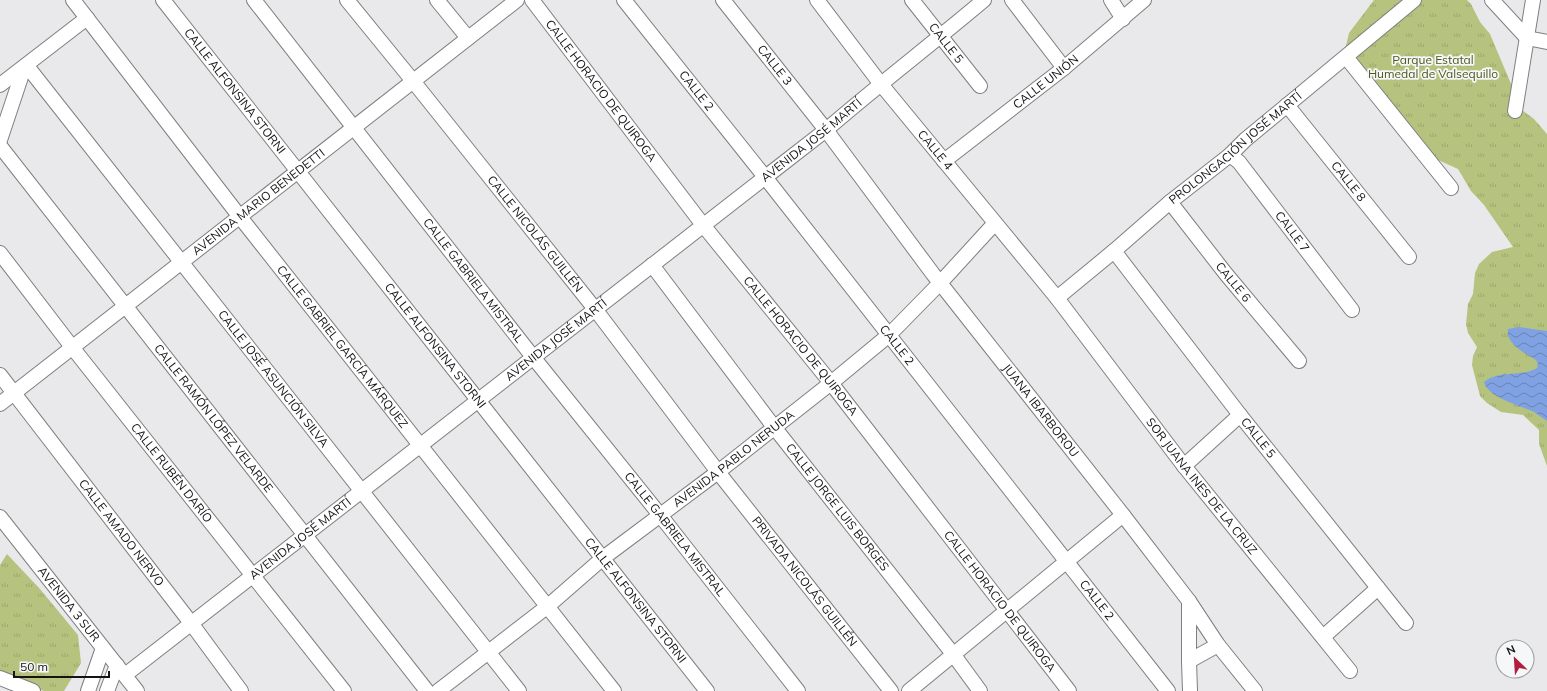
<svg xmlns="http://www.w3.org/2000/svg" width="1547" height="691" viewBox="0 0 1547 691" font-family="Mulish,sans-serif">
  <defs>
    <pattern id="grass-tufts" width="24" height="20" patternUnits="userSpaceOnUse"><rect width="24" height="20" fill="#b6c37e"/><path d="M3 7l-1-3M5 7V3M7 7l1-3M15 17l-1-3M17 17v-4M19 17l1-3" fill="none" stroke="#9ca76c"/></pattern>
    <pattern id="water-waves" width="16" height="10" patternUnits="userSpaceOnUse"><rect width="16" height="10" fill="#80a2e2"/><path d="M0 5q4-4 8 0t8 0" fill="none" stroke="#6883b6"/></pattern>
  </defs>
  <rect width="100%" height="100%" fill="#e9e9eb"/>
  <path fill="url(#grass-tufts)" d="M 1374,0 L 1467,0 L 1471,4 L 1480,22 L 1490,34 L 1522,110 L 1534,119 L 1547,134 L 1547,466 L 1539,444 L 1539,430 L 1523,415 L 1501,412 L 1487,403 L 1480,396 L 1472,365 L 1473,356 L 1477,347 L 1468,333 L 1466,324 L 1468,304 L 1473,294 L 1475,273 L 1479,264 L 1492,252 L 1513,247 L 1484,205 L 1471,191 L 1458,169 L 1436,159 L 1429,152 L 1422,140 L 1395,126 L 1349,60 L 1346,46 L 1349,33 Z
    M 7,554 L 40,589 L 78,635 L 81,663 L 64,691 L 44,691 L 0,673 L 0,565 Z"/>
  <path fill="url(#water-waves)" d="M 1519,327 L 1547,331 L 1547,421 C 1543,418 1538,415 1534,412 C 1521,406 1487,397 1484,382 C 1498,370 1522,377 1537,368 L 1538,364 L 1536,360 C 1526,353 1505,344 1508,329 Z"/>
  <g fill="none" stroke-linecap="round" stroke-linejoin="round">
    <defs>
      <g id="minor">
        <path id="s1" d="M 73,0 L 240,217 L 614,691"/>
        <path id="s2" d="M 163,0 L 707,691"/>
        <path id="s3" d="M 254,0 L 533,357 L 660,515 L 798,691"/>
        <path id="s4" d="M 347,0 L 413,81 L 595,309 L 718,472 L 891,691"/>
        <path d="M 437,0 L 468,38"/>
        <path id="s5" d="M 532,0 L 703,225 L 831,383 L 1069,691"/>
        <path id="s6" d="M 624,0 L 765,177 L 1168,691"/>
        <path id="s7" d="M 723,0 L 826,130 L 933,274 L 1123,515 L 1189,601 L 1218,645 L 1255,691"/>
        <path id="s8" d="M 817,0 L 880,83 L 1057,298 L 1184,466 L 1350,671"/>
        <path id="s9" d="M 912,0 L 980,86"/>
        <path d="M 1012,0 L 1064,68"/>
        <path d="M 1111,0 L 1123,19"/>
        <path d="M 1492,0 L 1527,38 L 1547,42"/>
        <path d="M 1346,57 L 1451,188"/>
        <path id="s10" d="M 27,66 L 519,691"/>
        <path d="M 0,85 L 87,18"/>
        <path id="s11" d="M 1287,105 L 1409,257"/>
        <path d="M 1515,111 L 1533,0"/>
        <path d="M 0,140 L 24,68"/>
        <path id="s12" d="M 0,146 L 427,691"/>
        <path id="s13" d="M 1230,155 L 1239,162 L 1352,310"/>
        <path id="s14" d="M 944,161 L 1064,68 L 1144,0"/>
        <path id="s15" d="M 1170,202 L 1226,274 L 1299,361"/>
        <path id="s16" d="M 1114,251 L 1240,415 L 1406,623"/>
        <path id="s17" d="M 0,253 L 72,347 L 344,691"/>
        <path id="s18" d="M 652,265 L 774,427 L 953,654 L 980,691"/>
        <path id="s19" d="M 1057,298 L 1114,251 L 1170,202 L 1230,155 L 1245,140 L 1414,0"/>
        <path id="s20" d="M 0,375 L 191,623 L 241,691"/>
        <path id="s21" d="M 0,404 L 517,0"/>
        <path d="M 1184,466 L 1240,415"/>
        <path id="s22" d="M 0,517 L 137,691"/>
        <path d="M 1189,601 L 1189,661 L 1190,691"/>
        <path d="M 1323,637 L 1378,588"/>
        <path d="M 1189,661 L 1218,645"/>
        <path id="s23" d="M 125,675 L 826,130 C 878,85 932,44 984,0"/>
        <path d="M 0,678 L 33,691"/>
        <path d="M 88,691 L 103,648"/>
        <path d="M 107,691 L 117,665"/>
        <path id="s24" d="M 438,691 L 548,606 L 603,558 L 718,472 L 831,383 L 889,335 L 941,282 L 995,223"/>
        <path d="M 909,691 L 1123,515"/>
      </g>
    </defs>
    <use href="#minor" stroke="#7f7f80" stroke-width="16"/>
    <use href="#minor" stroke="#fff" stroke-width="14"/>
  </g>
  <g text-anchor="middle" stroke-width="3.5" stroke-linejoin="round" paint-order="stroke">
    <g font-size="12" fill="#141415" stroke="#f6f7f8">
      <text dy="4" stroke="none"><textPath href="#s9" startOffset="55">CALLE 5</textPath></text>
      <text dy="4" stroke="none"><textPath href="#s7" startOffset="83">CALLE 3</textPath></text>
      <text dy="4" stroke="none"><textPath href="#s14" startOffset="129">CALLE UNIÓN</textPath></text>
      <text dy="4" stroke="none"><textPath href="#s5" startOffset="114">CALLE HORACIO DE QUIROGA</textPath></text>
      <text dy="4" stroke="none"><textPath href="#s2" startOffset="116">CALLE ALFONSINA STORNI</textPath></text>
      <text dy="4" stroke="none"><textPath href="#s6" startOffset="116">CALLE 2</textPath></text>
      <text dy="4" stroke="none"><textPath href="#s23" startOffset="870">AVENIDA JOSÉ MARTÍ</textPath></text>
      <text dy="4" stroke="none"><textPath href="#s19" startOffset="233">PROLONGACIÓN JOSÉ MARTÍ</textPath></text>
      <text dy="4" stroke="none"><textPath href="#s8" startOffset="191">CALLE 4</textPath></text>
      <text dy="4" stroke="none"><textPath href="#s11" startOffset="98">CALLE 8</textPath></text>
      <text dy="4" stroke="none"><textPath href="#s21" startOffset="328">AVENIDA MARIO BENEDETTI</textPath></text>
      <text dy="4" stroke="none"><textPath href="#s13" startOffset="99">CALLE 7</textPath></text>
      <text dy="4" stroke="none"><textPath href="#s4" startOffset="300">CALLE NICOLÁS GUILLÉN</textPath></text>
      <text dy="4" stroke="none"><textPath href="#s3" startOffset="356">CALLE GABRIELA MISTRAL</textPath></text>
      <text dy="4" stroke="none"><textPath href="#s15" startOffset="102">CALLE 6</textPath></text>
      <text dy="4" stroke="none"><textPath href="#s23" startOffset="546">AVENIDA JOSÉ MARTÍ</textPath></text>
      <text dy="4" stroke="none"><textPath href="#s2" startOffset="440">CALLE ALFONSINA STORNI</textPath></text>
      <text dy="4" stroke="none"><textPath href="#s6" startOffset="440">CALLE 2</textPath></text>
      <text dy="4" stroke="none"><textPath href="#s1" startOffset="439">CALLE GABRIEL GARCÍA MÁRQUEZ</textPath></text>
      <text dy="4" stroke="none"><textPath href="#s5" startOffset="438">CALLE HORACIO DE QUIROGA</textPath></text>
      <text dy="4" stroke="none"><textPath href="#s10" startOffset="398">CALLE JOSÉ ASUNCIÓN SILVA</textPath></text>
      <text dy="4" stroke="none"><textPath href="#s7" startOffset="519">JUANA IBARBOROU</textPath></text>
      <text dy="4" stroke="none"><textPath href="#s12" startOffset="346">CALLE RAMÓN LÓPEZ VELARDE</textPath></text>
      <text dy="4" stroke="none"><textPath href="#s16" startOffset="236">CALLE 5</textPath></text>
      <text dy="4" stroke="none"><textPath href="#s24" startOffset="376">AVENIDA PABLO NERUDA</textPath></text>
      <text dy="4" stroke="none"><textPath href="#s17" startOffset="279">CALLE RUBÉN DARÍO</textPath></text>
      <text dy="4" stroke="none"><textPath href="#s8" startOffset="620">SOR JUANA INES DE LA CRUZ</textPath></text>
      <text dy="4" stroke="none"><textPath href="#s18" startOffset="305">CALLE JORGE LUIS BORGES</textPath></text>
      <text dy="4" stroke="none"><textPath href="#s20" startOffset="199">CALLE AMADO NERVO</textPath></text>
      <text dy="4" stroke="none"><textPath href="#s3" startOffset="680">CALLE GABRIELA MISTRAL</textPath></text>
      <text dy="4" stroke="none"><textPath href="#s23" startOffset="222">AVENIDA JOSÉ MARTÍ</textPath></text>
      <text dy="4" stroke="none"><textPath href="#s4" startOffset="740">PRIVADA NICOLÁS GUILLÉN</textPath></text>
      <text dy="4" stroke="none"><textPath href="#s2" startOffset="764">CALLE ALFONSINA STORNI</textPath></text>
      <text dy="4" stroke="none"><textPath href="#s6" startOffset="764">CALLE 2</textPath></text>
      <text dy="4" stroke="none"><textPath href="#s5" startOffset="762">CALLE HORACIO DE QUIROGA</textPath></text>
      <text dy="4" stroke="none"><textPath href="#s22" startOffset="111">AVENIDA 3 SUR</textPath></text>
    </g>
    <g font-size="12" fill="#4f571f" stroke="#f6f7f8">
      <text x="1433" y="64">Parque Estatal<tspan x="1433" dy="14">Humedal de Valsequillo</tspan></text>
    </g>
  </g>
  <g transform="translate(1515 659) rotate(335)"><circle r="19" fill="#f6f7f8" stroke="#9c9c9d"/>
  <path d="M0-3L7 15L0 10L-7 15Z" fill="#b11e3f"/>
  <text y="-6" font-size="11" font-weight="bold" text-anchor="middle" fill="#141415">N</text>
  </g>
  <path d="M14 671v6h95v-6" fill="none" stroke="#141415" stroke-width="2"/>
  <text x="20" y="671" font-size="12" fill="#141415" stroke="#f6f7f8" stroke-width="3" paint-order="stroke">50 m</text>
</svg>
